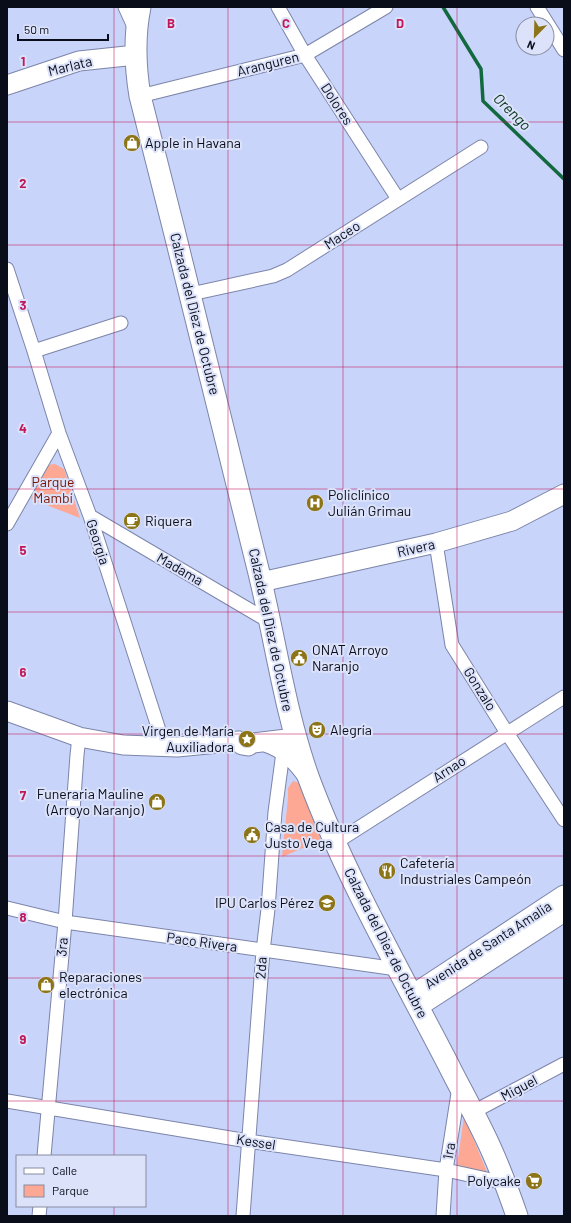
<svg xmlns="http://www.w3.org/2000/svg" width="571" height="1223" viewBox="0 0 571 1223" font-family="Barlow,sans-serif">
  <rect width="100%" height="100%" fill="#c9d4fa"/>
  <path fill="#fda795" d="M 55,464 L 64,469 L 80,518 L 31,499 L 47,465 Z
    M 293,781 L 300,783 L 321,840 L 282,857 L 288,797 L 288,788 Z
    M 464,1116 L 487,1172 L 457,1166 Z"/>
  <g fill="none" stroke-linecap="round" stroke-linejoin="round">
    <path stroke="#13693f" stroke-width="3.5" d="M 443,7 L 481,69 L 483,101 L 564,179"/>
    <defs>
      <path id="street" d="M 125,7 L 135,29
        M 278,7 L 305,55 L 398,199
        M 537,7 L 564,50
        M 140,96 L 305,55 L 386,7
        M 7,269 L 34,351 L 59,433 L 90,516 L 158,727 L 163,747
        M 191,294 L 273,276 L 287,270 L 481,147
        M 34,351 L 121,323
        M 90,516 L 270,622
        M 7,524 L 59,433
        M 436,543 L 452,645 L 507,733 L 564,820
        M 335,843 L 564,697
        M 7,908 L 65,922 L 397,969
        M 7,1101 L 248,1141 L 446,1170 L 505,1183
        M 473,1112 L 564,1064
        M 44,1156 L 65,922 L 77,755 L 79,737
        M 39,1216 L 40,1206
        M 243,1216 L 263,951 L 268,909 L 275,812 L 284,745
        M 443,1216 L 446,1170 L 459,1087"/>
      <path id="secondary" d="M 7,85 L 79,61 L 136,55
        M 261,582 L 436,543 L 512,521 L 564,494
        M 7,711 L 79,737 L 123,745 L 177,747 L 239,741
        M 239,741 L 242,745 L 248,746 L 253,743 L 295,738
        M 265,742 C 284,748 296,760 308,777
        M 412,995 L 564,895
        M 421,1005 L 564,912"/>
      <path id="primary" d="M 140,7 C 134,37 135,66 140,96 C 180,252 218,408 257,565 C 275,636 284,710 309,779 C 346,878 400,971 448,1064 C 462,1092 478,1120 491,1149 C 501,1171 509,1193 517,1216"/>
    </defs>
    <use href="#street" stroke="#7c85a9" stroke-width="15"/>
    <use href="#secondary" stroke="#7c85a9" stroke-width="21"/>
    <use href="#primary" stroke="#7c85a9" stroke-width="23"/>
    <use href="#street" stroke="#fff" stroke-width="13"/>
    <use href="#secondary" stroke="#fff" stroke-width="19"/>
    <use href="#primary" stroke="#fff" stroke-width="21"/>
  </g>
  <path fill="none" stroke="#c2185b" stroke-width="1" stroke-opacity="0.55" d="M 114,7 L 114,1156M 228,7 L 228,1216M 343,7 L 343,1216M 457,7 L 457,1216M 7,122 L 564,122M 7,245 L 564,245M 7,367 L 564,367M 7,489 L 564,489M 7,612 L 564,612M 7,734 L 564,734M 7,856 L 564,856M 7,978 L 564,978M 7,1101 L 564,1101M 114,1206 L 114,1216"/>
  <defs>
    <symbol id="shop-disc" viewBox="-11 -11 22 22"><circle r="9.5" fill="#8c7417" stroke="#dbe2f9"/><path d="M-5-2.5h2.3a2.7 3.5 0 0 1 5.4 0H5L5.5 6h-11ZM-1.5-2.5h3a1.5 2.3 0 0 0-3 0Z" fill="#fff"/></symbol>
    <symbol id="hospital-disc" viewBox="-11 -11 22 22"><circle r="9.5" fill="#8c7417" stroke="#dbe2f9"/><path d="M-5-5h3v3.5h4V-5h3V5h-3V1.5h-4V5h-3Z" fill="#fff"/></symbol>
    <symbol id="cafe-disc" viewBox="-11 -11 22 22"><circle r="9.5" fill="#8c7417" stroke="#dbe2f9"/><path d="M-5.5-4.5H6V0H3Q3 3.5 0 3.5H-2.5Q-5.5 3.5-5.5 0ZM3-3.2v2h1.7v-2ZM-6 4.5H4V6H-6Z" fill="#fff"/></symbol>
    <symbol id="civic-disc" viewBox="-11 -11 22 22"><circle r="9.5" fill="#8c7417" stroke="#dbe2f9"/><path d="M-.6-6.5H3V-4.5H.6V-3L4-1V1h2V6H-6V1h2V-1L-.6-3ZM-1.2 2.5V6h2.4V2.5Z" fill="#fff"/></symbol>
    <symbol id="theatre-disc" viewBox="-11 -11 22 22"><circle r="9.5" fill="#8c7417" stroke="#dbe2f9"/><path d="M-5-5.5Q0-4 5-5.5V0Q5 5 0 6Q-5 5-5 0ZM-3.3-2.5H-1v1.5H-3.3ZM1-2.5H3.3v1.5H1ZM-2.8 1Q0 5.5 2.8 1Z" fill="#fff"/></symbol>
    <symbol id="sight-disc" viewBox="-11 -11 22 22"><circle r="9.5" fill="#8c7417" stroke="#dbe2f9"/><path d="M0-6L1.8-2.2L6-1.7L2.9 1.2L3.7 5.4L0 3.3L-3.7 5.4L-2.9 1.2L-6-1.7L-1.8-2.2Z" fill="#fff"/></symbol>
    <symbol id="restaurant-disc" viewBox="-11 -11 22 22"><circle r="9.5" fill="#8c7417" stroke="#dbe2f9"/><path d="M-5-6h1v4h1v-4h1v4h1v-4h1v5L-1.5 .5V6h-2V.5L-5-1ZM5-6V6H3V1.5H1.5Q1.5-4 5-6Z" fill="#fff"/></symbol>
    <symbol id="school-disc" viewBox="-11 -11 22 22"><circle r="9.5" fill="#8c7417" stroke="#dbe2f9"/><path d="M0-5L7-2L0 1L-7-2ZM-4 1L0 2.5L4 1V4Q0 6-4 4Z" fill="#fff"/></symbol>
    <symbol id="supermarket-disc" viewBox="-11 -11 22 22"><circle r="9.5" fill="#8c7417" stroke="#dbe2f9"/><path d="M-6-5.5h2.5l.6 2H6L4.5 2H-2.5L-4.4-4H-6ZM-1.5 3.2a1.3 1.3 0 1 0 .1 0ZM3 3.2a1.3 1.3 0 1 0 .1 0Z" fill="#fff"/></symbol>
  </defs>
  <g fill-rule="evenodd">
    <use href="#shop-disc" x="122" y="133" width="20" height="20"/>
    <use href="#hospital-disc" x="305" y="493" width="20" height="20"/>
    <use href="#cafe-disc" x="122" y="511" width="20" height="20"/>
    <use href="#civic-disc" x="289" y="648" width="20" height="20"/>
    <use href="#theatre-disc" x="307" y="720" width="20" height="20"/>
    <use href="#sight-disc" x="237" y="729" width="20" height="20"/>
    <use href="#shop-disc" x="147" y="792" width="20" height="20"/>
    <use href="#civic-disc" x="242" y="825" width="20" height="20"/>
    <use href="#restaurant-disc" x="377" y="861" width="20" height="20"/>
    <use href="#school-disc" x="317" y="893" width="20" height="20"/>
    <use href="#shop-disc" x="36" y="975" width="20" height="20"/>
    <use href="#supermarket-disc" x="524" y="1171" width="20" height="20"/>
  </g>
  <g text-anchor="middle" stroke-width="4" stroke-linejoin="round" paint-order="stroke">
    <g font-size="14" fill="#090c19" stroke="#dbe2f9">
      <text transform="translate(268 64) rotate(-14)" y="5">Aranguren</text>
      <text transform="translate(70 66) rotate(-14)" y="5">Marlata</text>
      <text transform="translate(337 104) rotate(57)" y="5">Dolores</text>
      <text transform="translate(342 235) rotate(-33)" y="5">Maceo</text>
      <text transform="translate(195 314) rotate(76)" y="5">Calzada del Diez de Octubre</text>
      <text transform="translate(98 542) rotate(72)" y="5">Georgia</text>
      <text transform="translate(416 548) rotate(-13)" y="5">Rivera</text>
      <text transform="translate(180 569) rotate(30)" y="5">Madama</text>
      <text transform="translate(271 630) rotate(78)" y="5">Calzada del Diez de Octubre</text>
      <text transform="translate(480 689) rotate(58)" y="5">Gonzalo</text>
      <text transform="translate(449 769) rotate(-33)" y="5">Arnao</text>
      <text transform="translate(202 942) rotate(8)" y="5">Paco Rivera</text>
      <text transform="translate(386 943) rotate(63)" y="5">Calzada del Diez de Octubre</text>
      <text transform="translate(488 945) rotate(-33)" y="5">Avenida de Santa Amalia</text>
      <text transform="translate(62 947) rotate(-85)" y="5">3ra</text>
      <text transform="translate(261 968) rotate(-86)" y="5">2da</text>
      <text transform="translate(519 1088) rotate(-28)" y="5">Miguel</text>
      <text transform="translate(256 1142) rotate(9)" y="5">Kessel</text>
      <text transform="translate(449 1151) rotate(-81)" y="5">1ra</text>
    </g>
    <g font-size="14" fill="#090c19" stroke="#dbe2f9" text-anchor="start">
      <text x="145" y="148">Apple in Havana</text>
      <text x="328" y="500">Policlínico<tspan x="328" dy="16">Julián Grimau</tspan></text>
      <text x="145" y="526">Riquera</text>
      <text x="312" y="655">ONAT Arroyo<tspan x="312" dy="16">Naranjo</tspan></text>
      <text x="330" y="735">Alegría</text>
      <text x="234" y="736" text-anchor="end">Virgen de María<tspan x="234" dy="16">Auxiliadora</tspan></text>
      <text x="144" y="799" text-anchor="end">Funeraria Mauline<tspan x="144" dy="16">(Arroyo Naranjo)</tspan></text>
      <text x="265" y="832">Casa de Cultura<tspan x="265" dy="16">Justo Vega</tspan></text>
      <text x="400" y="868">Cafetería<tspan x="400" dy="16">Industriales Campeón</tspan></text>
      <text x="314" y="908" text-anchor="end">IPU Carlos Pérez</text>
      <text x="59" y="982">Reparaciones<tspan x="59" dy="16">electrónica</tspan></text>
      <text x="521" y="1186" text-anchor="end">Polycake</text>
    </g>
    <g font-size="14" fill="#781200" stroke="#dbe2f9">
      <text x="53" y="487">Parque<tspan x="53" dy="16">Mambí</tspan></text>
    </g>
    <g font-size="15" font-style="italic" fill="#043318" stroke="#dbe2f9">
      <text transform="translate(512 112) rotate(45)" y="5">Orengo</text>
    </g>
  </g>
  <g font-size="13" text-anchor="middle" font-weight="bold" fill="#c2185b" stroke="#dbe2f9" stroke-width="4" stroke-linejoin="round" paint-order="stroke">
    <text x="171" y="28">B</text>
    <text x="286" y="28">C</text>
    <text x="400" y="28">D</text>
    <text x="23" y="66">1</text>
    <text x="23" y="188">2</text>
    <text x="23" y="310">3</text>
    <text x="23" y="433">4</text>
    <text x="23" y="555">5</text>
    <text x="23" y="677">6</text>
    <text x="23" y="800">7</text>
    <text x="23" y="922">8</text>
    <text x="23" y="1044">9</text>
  </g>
  <rect width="571" height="1223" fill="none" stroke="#090c19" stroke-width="16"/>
  <rect x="16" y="1155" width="130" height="52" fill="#dbe2f9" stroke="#878c9f"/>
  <rect x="24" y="1168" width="20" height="6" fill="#ffffff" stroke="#878c9f"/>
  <text x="52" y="1175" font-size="12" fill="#090c19">Calle</text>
  <rect x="24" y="1185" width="20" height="12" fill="#fda795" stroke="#878c9f"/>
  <text x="52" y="1195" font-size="12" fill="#090c19">Parque</text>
  <g transform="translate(535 36) rotate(203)"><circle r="19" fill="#dbe2f9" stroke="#878c9f"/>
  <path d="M0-3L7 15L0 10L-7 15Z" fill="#8c7417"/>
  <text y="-6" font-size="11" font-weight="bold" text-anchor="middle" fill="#090c19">N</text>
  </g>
  <path d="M18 34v6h90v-6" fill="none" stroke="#090c19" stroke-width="2"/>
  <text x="24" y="34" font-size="12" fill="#090c19" stroke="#dbe2f9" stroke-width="3" paint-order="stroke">50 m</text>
</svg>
